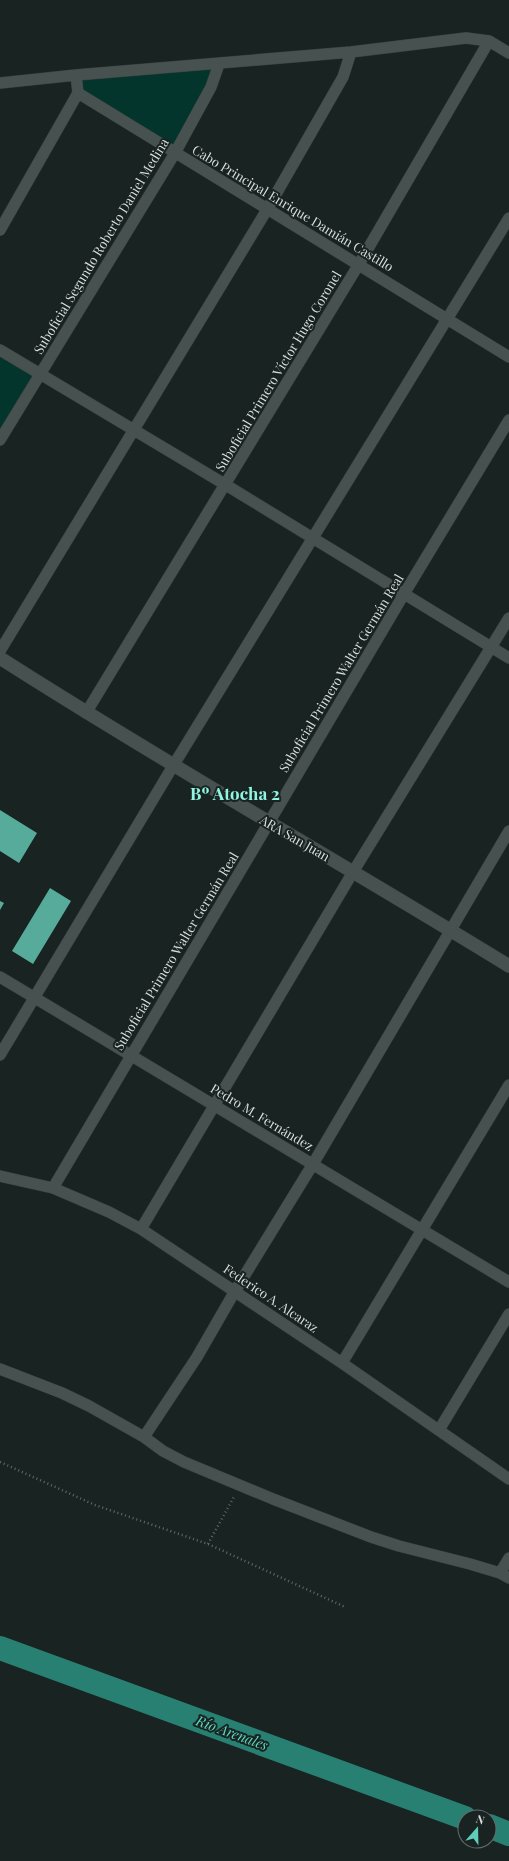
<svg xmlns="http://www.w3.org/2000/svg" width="509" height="1861" viewBox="0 0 509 1861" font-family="'Playfair Display',serif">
  <rect width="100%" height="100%" fill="#192321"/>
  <path fill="#03352d" d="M 219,64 L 175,153 L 78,93 L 76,75 Z
    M 0,352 L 37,375 L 0,437 Z"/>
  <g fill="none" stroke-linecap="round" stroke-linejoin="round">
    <path stroke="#278072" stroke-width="24" d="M 0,1648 L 465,1818
      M 489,1826 L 509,1834"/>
  </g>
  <path fill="#56ab9b" d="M 0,810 L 37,833 L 19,863 L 0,851 Z
    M 50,888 L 71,901 L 33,964 L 12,951 Z
    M 0,901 L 4,903 L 0,910 Z"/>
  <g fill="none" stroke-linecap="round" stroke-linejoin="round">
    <defs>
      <path id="minor" d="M 76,75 L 78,93 L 509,357
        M 0,83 L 76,75 L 351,52 L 466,38 L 489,41 L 509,53
        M 0,230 L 78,93
        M 0,350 L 226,485 L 509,658
        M 0,440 L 175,153 L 211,87 L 219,64
        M 0,651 L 268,208 L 343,77 L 351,52
        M 86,713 L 359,264 L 489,41
        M 0,977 L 509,1282
        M 0,1055 L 173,766 L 509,218
        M 0,1176 L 53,1188 L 109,1212 L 141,1229 L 342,1363 L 509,1479
        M 53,1188 L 404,594 L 509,420
        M 141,1229 L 353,872 L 509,618
        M 342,1363 L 509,1085
        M 0,1369 L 62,1393 L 89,1406 L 144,1437 L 163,1451 L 184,1462 L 273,1499 L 371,1537 L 399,1546 L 470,1564 L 500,1573 L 509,1578
        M 439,1430 L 509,1314
        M 144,1437 L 197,1357 L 235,1291 L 313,1164 L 509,831
        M 500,1573 L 509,1558"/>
      <path id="tertiary" d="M 0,658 C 167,765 340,862 509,966"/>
    </defs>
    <use href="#minor" stroke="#373f3e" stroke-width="12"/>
    <use href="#tertiary" stroke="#373f3e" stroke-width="14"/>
    <path stroke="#636b6a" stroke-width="2.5" stroke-dasharray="1 3" stroke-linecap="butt" d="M 0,1462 L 95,1505 L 208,1544 L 345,1607
      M 208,1544 L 235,1495"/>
    <use href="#minor" stroke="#475250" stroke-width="11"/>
    <use href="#tertiary" stroke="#475250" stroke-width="13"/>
  </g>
  <g text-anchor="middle" stroke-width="4" stroke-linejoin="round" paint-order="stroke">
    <g font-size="13" fill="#d9dfde" stroke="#192321">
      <text transform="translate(293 208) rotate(31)" y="5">Cabo Principal Enrique Damián Castillo</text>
      <text transform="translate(101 246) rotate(-59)" y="5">Suboficial Segundo Roberto Daniel Medina</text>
      <text transform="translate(278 371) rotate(-59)" y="5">Suboficial Primero Víctor Hugo Coronel</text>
      <text transform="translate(341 673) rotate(-59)" y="5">Suboficial Primero Walter Germán Real</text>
      <text transform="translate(295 838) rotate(30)" y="5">ARA San Juan</text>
      <text transform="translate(176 951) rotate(-59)" y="5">Suboficial Primero Walter Germán Real</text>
      <text transform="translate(262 1117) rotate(31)" y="5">Pedro M. Fernández</text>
      <text transform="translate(271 1298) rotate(34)" y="5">Federico A. Alcaraz</text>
    </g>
    <g font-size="14" font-style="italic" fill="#5bd8c3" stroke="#192321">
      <text transform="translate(232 1733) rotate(20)" y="5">Río Arenales</text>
    </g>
    <g font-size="17" font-weight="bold" fill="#90f5e2" stroke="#192321">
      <text x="235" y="800">Bº Atocha 2</text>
    </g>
  </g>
  <g transform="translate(477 1829) rotate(20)"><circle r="19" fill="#192321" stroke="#666e6d"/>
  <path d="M0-3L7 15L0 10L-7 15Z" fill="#5cceba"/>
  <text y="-6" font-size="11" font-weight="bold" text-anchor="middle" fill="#d9dfde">N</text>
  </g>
</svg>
